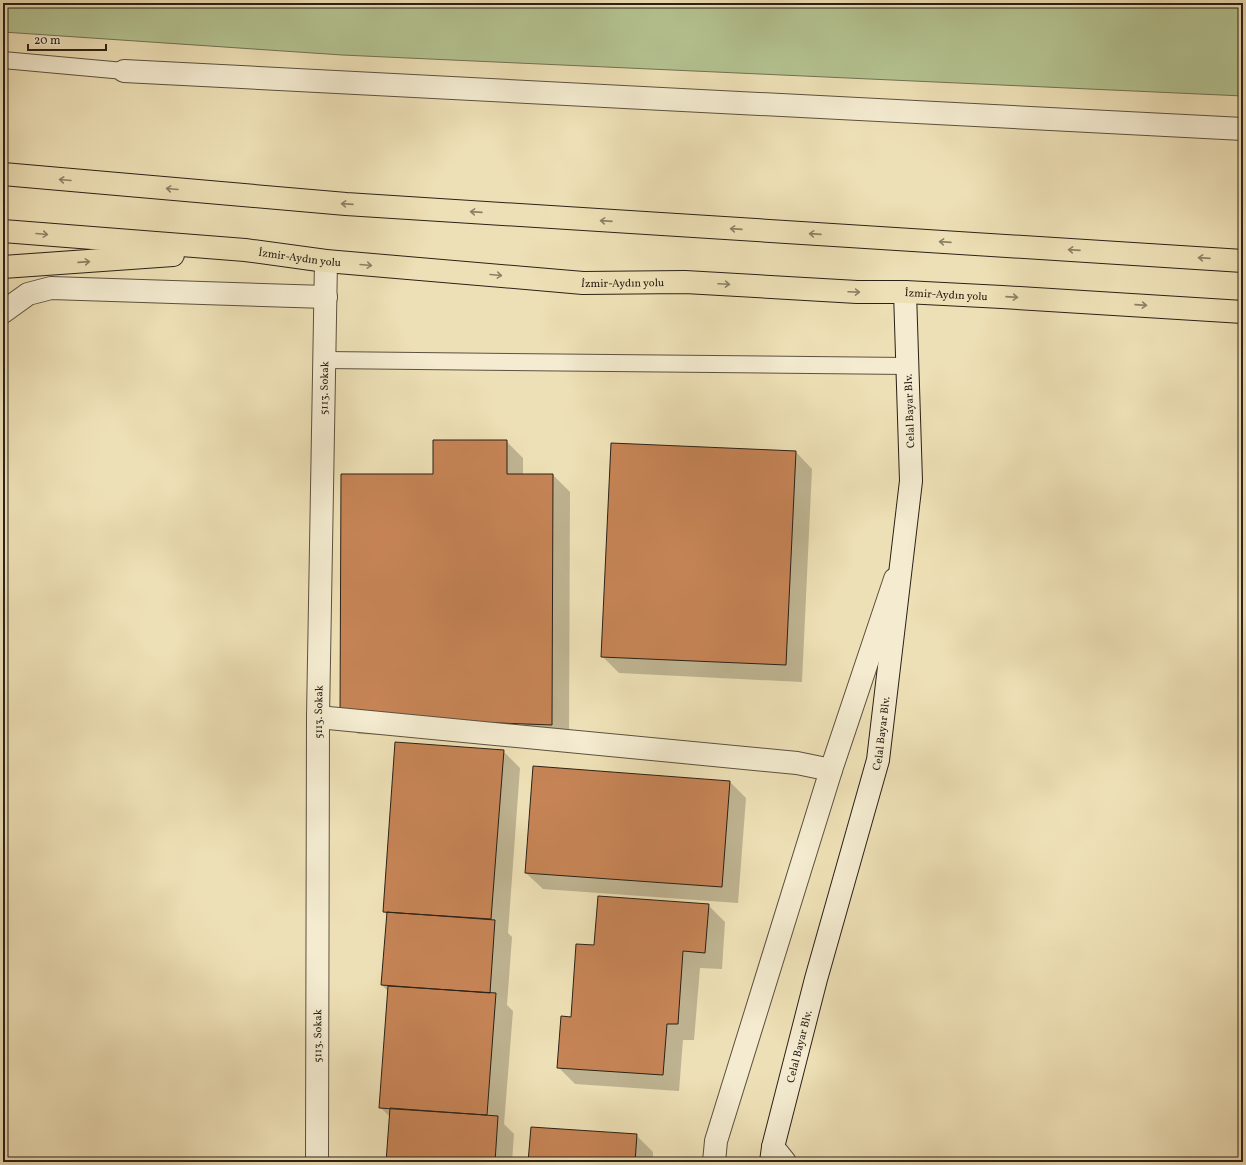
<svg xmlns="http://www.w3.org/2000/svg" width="1246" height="1165" viewBox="0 0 1246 1165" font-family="Vollkorn,serif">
  <rect width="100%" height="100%" fill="#eee0b6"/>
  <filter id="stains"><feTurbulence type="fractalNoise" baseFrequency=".005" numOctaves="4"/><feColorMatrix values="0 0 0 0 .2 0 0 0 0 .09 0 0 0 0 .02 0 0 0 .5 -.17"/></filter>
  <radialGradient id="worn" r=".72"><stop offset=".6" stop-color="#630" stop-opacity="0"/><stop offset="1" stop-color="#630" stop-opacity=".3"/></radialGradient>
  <path fill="#b4c391" stroke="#707254" d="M 3,3 L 1243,3 L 1243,96 L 342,55 L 3,32 Z"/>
  <path fill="#0003" d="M 506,441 L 523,458 L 523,475 L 553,475 L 570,492 L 569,741 L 358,734 L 341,717 L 434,475 Z
    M 796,452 L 812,469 L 802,682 L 619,673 L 602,656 Z
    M 503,751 L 520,768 L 508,933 L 512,937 L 507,1005 L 513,1011 L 504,1124 L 514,1134 L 512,1162 L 387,1162 L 390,1117 L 380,1107 L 388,991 L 382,985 L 387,915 L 384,911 Z
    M 729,781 L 746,798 L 738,903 L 543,889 L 526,873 Z
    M 708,905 L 725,922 L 722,969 L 700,968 L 694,1040 L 683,1040 L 679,1091 L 575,1084 L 558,1067 L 571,1018 L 595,946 Z
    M 636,1135 L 653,1152 L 653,1162 L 529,1162 Z"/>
  <path fill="#c68456" stroke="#2b2117" d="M 433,440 L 507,440 L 507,474 L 553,474 L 552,725 L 340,717 L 341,474 L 433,474 Z
    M 611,443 L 796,451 L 786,665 L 601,657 Z
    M 395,742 L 504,750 L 491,919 L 383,912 Z
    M 533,766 L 730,781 L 722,887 L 525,873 Z
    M 598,896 L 709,904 L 705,953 L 683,951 L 678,1024 L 667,1024 L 663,1075 L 557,1068 L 561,1016 L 571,1017 L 576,944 L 594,945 Z
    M 387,912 L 495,920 L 490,993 L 381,985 Z
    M 388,986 L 496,993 L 487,1115 L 379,1108 Z
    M 390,1108 L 498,1116 L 495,1162 L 386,1162 Z
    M 531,1127 L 637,1134 L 635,1162 L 528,1162 Z"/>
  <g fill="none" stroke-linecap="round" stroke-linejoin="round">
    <defs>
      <path id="lane" d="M 3,60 L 124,71
        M 325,360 L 907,366"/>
      <g id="street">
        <path d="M 124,71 L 1243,129"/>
        <path d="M 3,312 L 28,294 L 51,288 L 326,297"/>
        <path d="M 318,717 L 797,763 L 831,770"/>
        <path d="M 773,1147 L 785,1162"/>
        <path id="s1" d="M 317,1162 L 318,717 L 326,261"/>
        <path d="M 714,1162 L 716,1141 L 831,770 L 895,579"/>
      </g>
      <g id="secondary">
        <path id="s2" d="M 771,1162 L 773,1147 L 816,979 L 878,760 L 911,481 L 905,292"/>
      </g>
      <g id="highway">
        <path d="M 3,174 L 346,204 L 1243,261"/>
        <path id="s3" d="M 3,231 L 245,250 L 326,261 L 583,283 L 685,282 L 857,292 L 905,292 L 1002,297 L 1243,312"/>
        <path d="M 3,267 L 173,255"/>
      </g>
    </defs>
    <use href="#lane" stroke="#5c513f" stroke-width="18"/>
    <use href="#street" stroke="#5c513f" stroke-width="24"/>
    <use href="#secondary" stroke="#2b2117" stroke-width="24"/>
    <use href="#highway" stroke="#2b2117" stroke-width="24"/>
    <use href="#lane" stroke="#f4ebd0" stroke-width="16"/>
    <use href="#street" stroke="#f4ebd0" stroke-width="22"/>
    <use href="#secondary" stroke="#f4ebd0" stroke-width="22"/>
    <use href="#highway" stroke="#eee0b6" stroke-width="22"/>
  </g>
  <defs><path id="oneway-shaft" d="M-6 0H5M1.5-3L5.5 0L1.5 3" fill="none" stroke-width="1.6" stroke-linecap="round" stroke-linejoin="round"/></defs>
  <g stroke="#8c8066">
    <use href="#oneway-shaft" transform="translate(65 180) rotate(-175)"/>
    <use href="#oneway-shaft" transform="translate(172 189) rotate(-175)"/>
    <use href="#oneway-shaft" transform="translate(347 204) rotate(-176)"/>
    <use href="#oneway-shaft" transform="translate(476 212) rotate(-176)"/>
    <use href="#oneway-shaft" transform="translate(606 221) rotate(-176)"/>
    <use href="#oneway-shaft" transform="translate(736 229) rotate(-176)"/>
    <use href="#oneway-shaft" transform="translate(42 234) rotate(5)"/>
    <use href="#oneway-shaft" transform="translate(815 234) rotate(-176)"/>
    <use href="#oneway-shaft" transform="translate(945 242) rotate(-176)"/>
    <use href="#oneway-shaft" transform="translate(1074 250) rotate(-176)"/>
    <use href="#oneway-shaft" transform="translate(1204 258) rotate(-176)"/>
    <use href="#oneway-shaft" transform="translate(84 262) rotate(-4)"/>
    <use href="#oneway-shaft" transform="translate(366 265) rotate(5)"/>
    <use href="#oneway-shaft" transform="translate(496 275) rotate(5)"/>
    <use href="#oneway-shaft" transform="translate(724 284) rotate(3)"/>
    <use href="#oneway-shaft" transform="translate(854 292) rotate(2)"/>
    <use href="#oneway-shaft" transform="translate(1012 297) rotate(4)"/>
    <use href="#oneway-shaft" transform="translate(1141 305) rotate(4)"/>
  </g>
  <g text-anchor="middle" stroke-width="3" stroke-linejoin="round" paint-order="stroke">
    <g font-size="11" fill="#2b2117" stroke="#f4ebd0">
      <text dy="4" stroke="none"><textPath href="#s3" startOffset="298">İzmir-Aydın yolu</textPath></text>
      <text dy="4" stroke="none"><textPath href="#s3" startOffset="622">İzmir-Aydın yolu</textPath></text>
      <text dy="4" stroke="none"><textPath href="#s3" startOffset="946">İzmir-Aydın yolu</textPath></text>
      <text dy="4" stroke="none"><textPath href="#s1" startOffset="774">5113. Sokak</textPath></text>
      <text transform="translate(909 411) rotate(-92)" y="4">Celal Bayar Blv.</text>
      <text dy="4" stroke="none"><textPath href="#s1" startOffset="450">5113. Sokak</textPath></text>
      <text dy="4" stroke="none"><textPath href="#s2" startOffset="443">Celal Bayar Blv.</textPath></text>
      <text dy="4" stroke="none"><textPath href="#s1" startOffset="126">5113. Sokak</textPath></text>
      <text dy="4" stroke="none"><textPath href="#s2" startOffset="119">Celal Bayar Blv.</textPath></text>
    </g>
  </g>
  <rect width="1246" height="1165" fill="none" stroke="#eee0b6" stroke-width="16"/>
  <rect x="4" y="4" width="1238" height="1157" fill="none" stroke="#2b2117" stroke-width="2"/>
  <rect x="8" y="8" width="1230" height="1149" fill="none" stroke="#2b2117"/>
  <path d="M28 44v6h78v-6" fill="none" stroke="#2b2117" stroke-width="2"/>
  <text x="34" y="44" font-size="12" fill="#2b2117" stroke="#f4ebd0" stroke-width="3" paint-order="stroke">20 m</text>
  <rect width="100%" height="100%" filter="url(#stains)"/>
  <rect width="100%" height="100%" fill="url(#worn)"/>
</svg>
